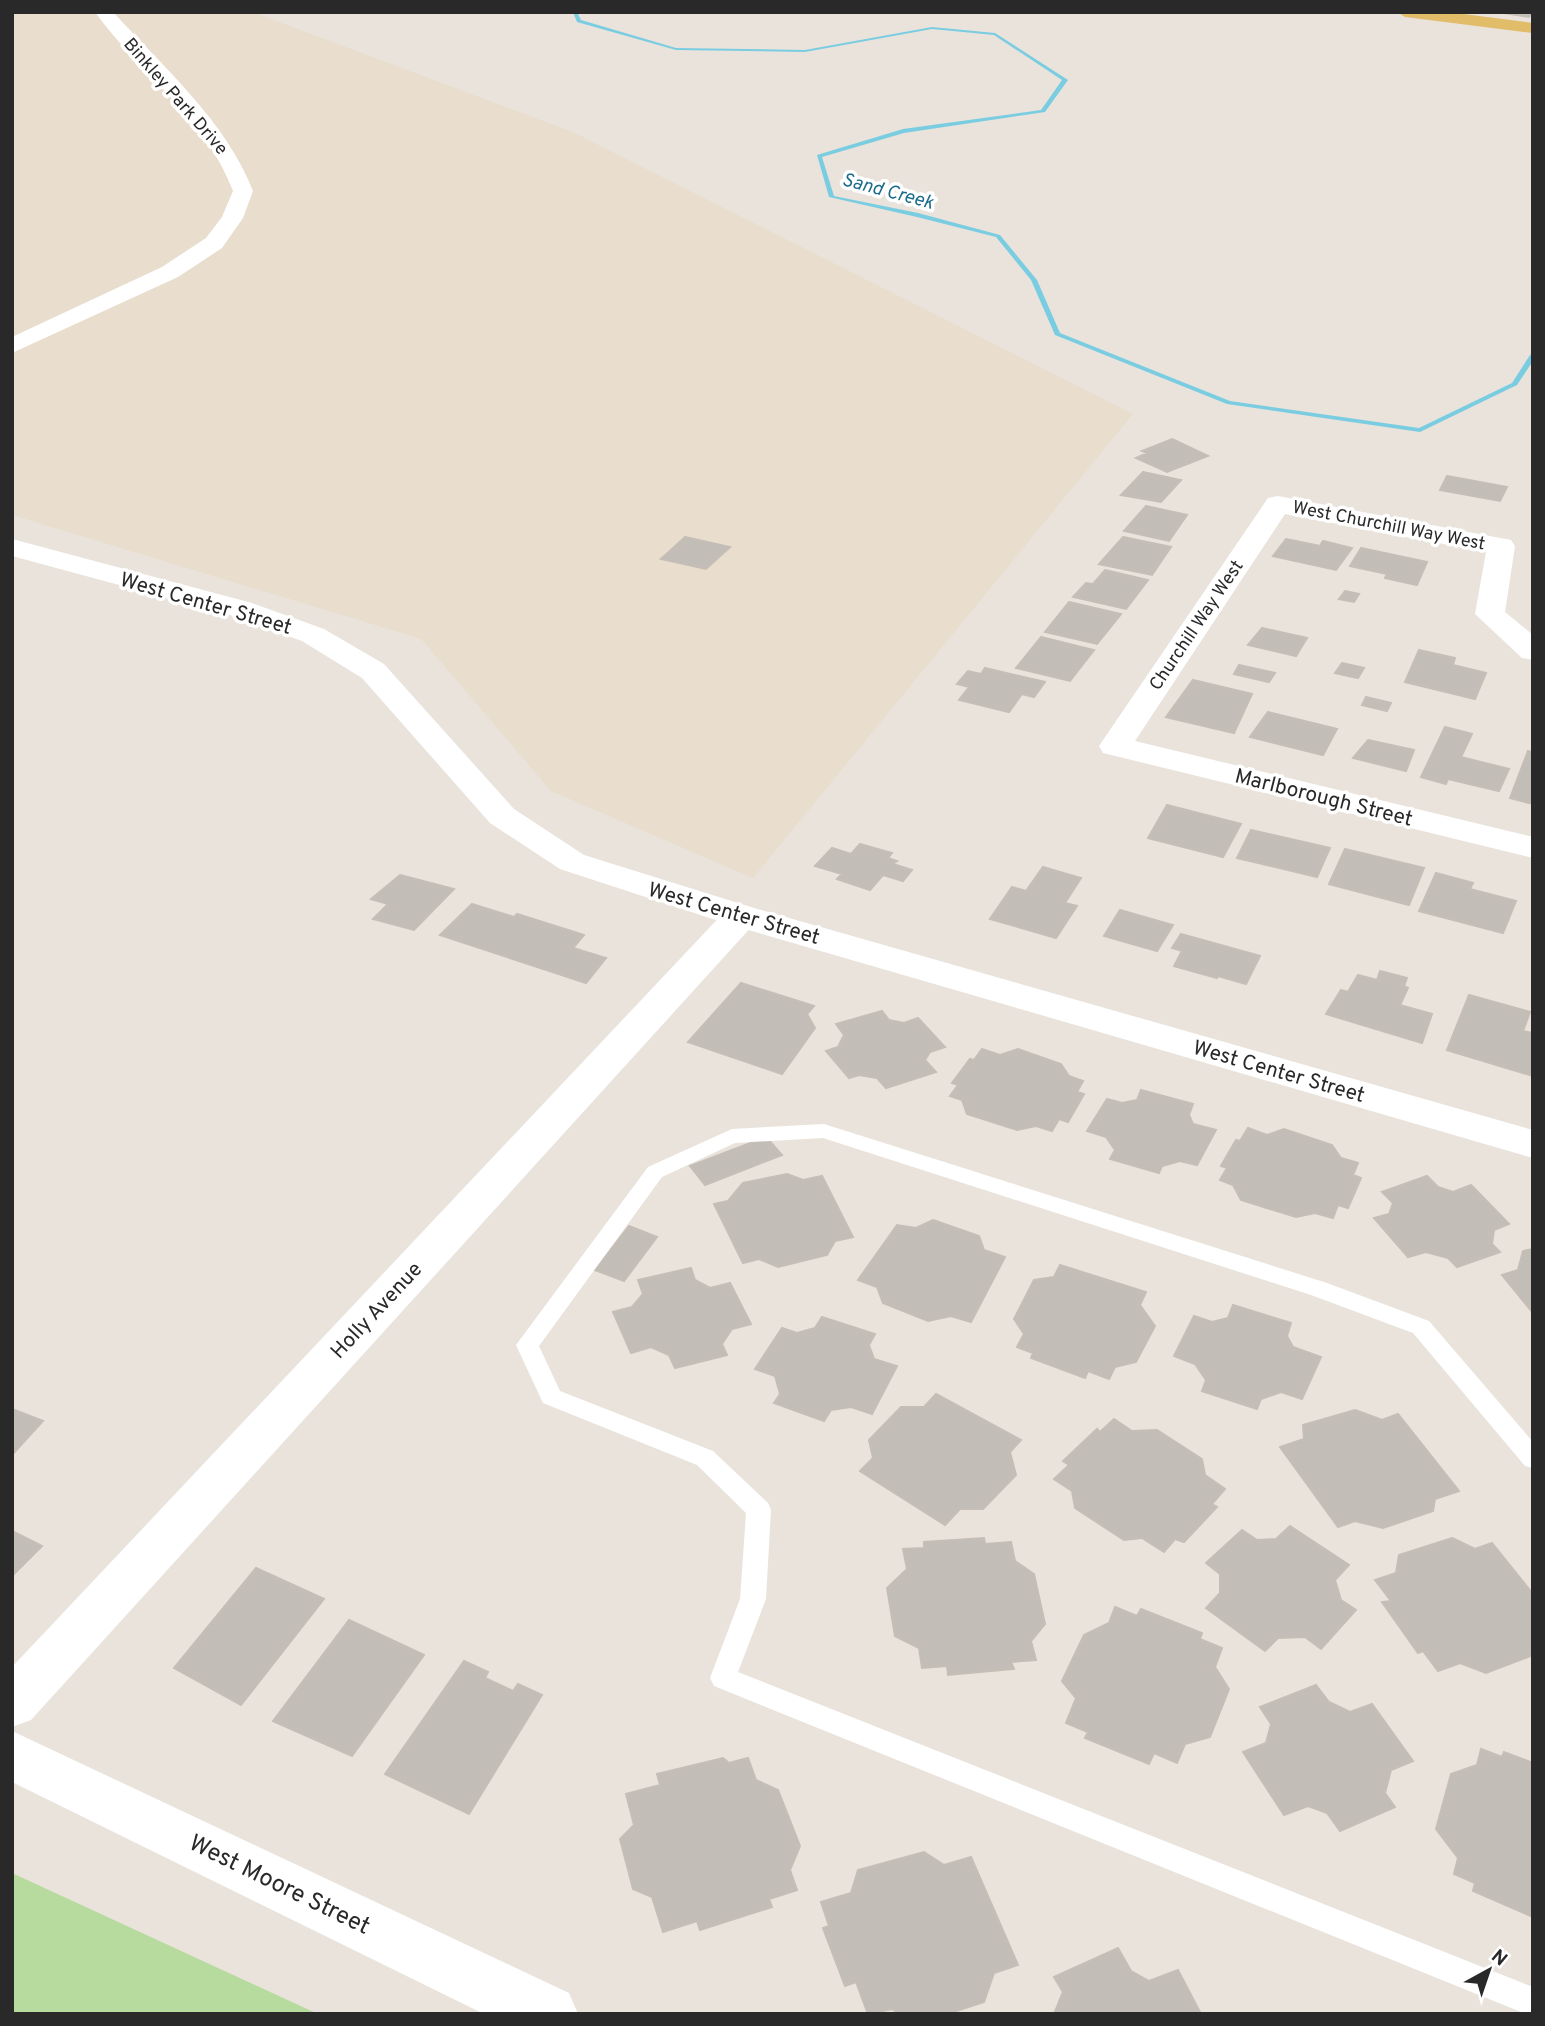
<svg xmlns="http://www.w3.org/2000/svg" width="1545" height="2026" viewBox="0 0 1545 2026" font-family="Overpass,sans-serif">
  <rect width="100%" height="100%" fill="#e9e3dc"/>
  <path fill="#e9decd" d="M 12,12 L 253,12 L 573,132 L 1133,414 L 753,878 L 551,791 L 421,639 L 12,515 Z"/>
  <path fill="#b7da9e" d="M 12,1873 L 318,2014 L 12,2014 Z"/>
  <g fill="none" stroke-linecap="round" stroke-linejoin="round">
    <path fill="#7acde1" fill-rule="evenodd" d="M 573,12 L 577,12 L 581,20 L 676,48 L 805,50 L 932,27 L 995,33 L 1068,80 L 1045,112 L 904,133 L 822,157 L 834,196 L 918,213 L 1000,235 L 1037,280 L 1060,333 L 1230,401 L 1419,428 L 1512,383 L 1530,355 L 1533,353 L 1533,361 L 1517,385 L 1420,432 L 1227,404 L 1055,335 L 1031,280 L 996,237 L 917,217 L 829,197 L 817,155 L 903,129 L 1041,110 L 1062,80 L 994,35 L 932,29 L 805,52 L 676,50 L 577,22 Z"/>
  </g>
  <path fill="#c2beb7" stroke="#c4beb6" stroke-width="2" d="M 1498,12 L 1532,12 L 1529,17 Z
    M 1172,439 L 1208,456 L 1167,472 L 1136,458 L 1147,453 L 1142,451 Z
    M 1143,472 L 1181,480 L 1161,502 L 1121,495 Z
    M 1447,476 L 1507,487 L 1500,501 L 1440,490 Z
    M 1146,506 L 1187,515 L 1169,541 L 1124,531 Z
    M 685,537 L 730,547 L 706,569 L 661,559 Z
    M 1123,537 L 1171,547 L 1152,575 L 1099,564 Z
    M 1286,539 L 1320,546 L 1323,541 L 1352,548 L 1336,570 L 1273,556 Z
    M 1361,548 L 1427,562 L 1417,585 L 1385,578 L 1387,574 L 1350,566 Z
    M 1105,570 L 1148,580 L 1126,609 L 1073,597 L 1086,583 L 1093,584 Z
    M 1345,591 L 1359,594 L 1354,602 L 1339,599 Z
    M 1069,602 L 1121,614 L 1097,644 L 1045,632 Z
    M 1262,628 L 1307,638 L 1296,656 L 1248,645 Z
    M 1041,637 L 1094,650 L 1070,681 L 1016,668 Z
    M 1419,650 L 1455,658 L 1453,665 L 1486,673 L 1475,699 L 1405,682 Z
    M 1342,663 L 1364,668 L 1358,678 L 1335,673 Z
    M 1239,665 L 1275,673 L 1269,682 L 1234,674 Z
    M 985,668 L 1045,682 L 1034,697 L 1022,694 L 1009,712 L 959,700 L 969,687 L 957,684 L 968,671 L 981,674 Z
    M 1193,680 L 1252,694 L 1234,733 L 1166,717 Z
    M 1366,697 L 1391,703 L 1387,711 L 1362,705 Z
    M 1268,712 L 1337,729 L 1323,755 L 1250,737 Z
    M 1445,727 L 1472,734 L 1461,757 L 1509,769 L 1499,791 L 1448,779 L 1446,784 L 1421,777 Z
    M 1368,740 L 1414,750 L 1406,771 L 1353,758 Z
    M 1528,751 L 1533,753 L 1533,804 L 1510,798 Z
    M 1167,805 L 1241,824 L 1223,857 L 1148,838 Z
    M 1251,830 L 1330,848 L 1317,877 L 1237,858 Z
    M 860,844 L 892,853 L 888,858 L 897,861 L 893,864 L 912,870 L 903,881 L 883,875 L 870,890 L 837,879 L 842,874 L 815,866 L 832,848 L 851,854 Z
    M 1345,849 L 1424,868 L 1409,905 L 1329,884 Z
    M 1043,867 L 1081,878 L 1065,903 L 1077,906 L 1056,938 L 990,919 L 1012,887 L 1026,891 Z
    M 1436,873 L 1473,883 L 1470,889 L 1516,901 L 1503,933 L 1419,911 Z
    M 400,875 L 454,889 L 414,930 L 373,919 L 388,904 L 371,899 Z
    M 472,904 L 514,917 L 517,914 L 584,935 L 573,948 L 606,958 L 586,983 L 440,935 Z
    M 1120,910 L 1173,925 L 1157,951 L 1104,936 Z
    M 1181,934 L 1260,956 L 1246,984 L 1218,976 L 1217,978 L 1174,966 L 1182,951 L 1172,948 Z
    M 1380,971 L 1407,978 L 1404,986 L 1408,988 L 1400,1005 L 1432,1014 L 1422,1043 L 1326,1014 L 1341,990 L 1348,992 L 1358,975 L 1377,980 Z
    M 741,983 L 814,1006 L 807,1014 L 815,1028 L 782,1074 L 688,1042 Z
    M 1469,995 L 1530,1012 L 1523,1031 L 1533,1033 L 1533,1076 L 1447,1050 Z
    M 882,1011 L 889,1020 L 904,1023 L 918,1018 L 945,1047 L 930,1052 L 925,1060 L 936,1072 L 886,1088 L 877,1078 L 859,1075 L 849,1078 L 826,1051 L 838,1047 L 844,1035 L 836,1024 Z
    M 982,1049 L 1000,1055 L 1018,1049 L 1061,1064 L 1069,1076 L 1083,1081 L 1077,1092 L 1084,1094 L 1068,1122 L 1059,1119 L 1052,1131 L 1036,1126 L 1017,1130 L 967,1114 L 962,1100 L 950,1096 L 958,1085 L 952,1083 L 970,1059 L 974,1060 Z
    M 1141,1090 L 1193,1104 L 1189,1115 L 1193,1124 L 1216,1130 L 1197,1165 L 1180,1161 L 1162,1166 L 1159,1173 L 1110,1159 L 1115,1150 L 1106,1137 L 1087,1131 L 1107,1099 L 1122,1103 L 1137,1100 Z
    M 1248,1128 L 1267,1135 L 1284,1129 L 1332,1145 L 1341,1158 L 1358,1163 L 1353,1175 L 1361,1178 L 1348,1208 L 1338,1205 L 1333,1218 L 1315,1213 L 1296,1217 L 1241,1200 L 1233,1185 L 1220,1180 L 1227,1168 L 1221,1166 L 1236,1140 L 1240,1141 Z
    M 766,1137 L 782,1155 L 705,1185 L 690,1166 Z
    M 787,1174 L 803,1180 L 822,1176 L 853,1237 L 835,1241 L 827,1255 L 778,1267 L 759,1259 L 743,1263 L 714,1204 L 728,1201 L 743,1183 Z
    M 1427,1176 L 1438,1187 L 1453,1192 L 1471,1185 L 1509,1224 L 1494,1230 L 1492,1244 L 1500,1252 L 1457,1267 L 1448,1258 L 1426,1252 L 1408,1257 L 1374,1218 L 1389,1214 L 1393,1203 L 1382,1192 Z
    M 933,1220 L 979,1236 L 984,1250 L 1005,1257 L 971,1322 L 951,1316 L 928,1321 L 883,1303 L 877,1287 L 858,1280 L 897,1225 L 916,1228 Z
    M 629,1226 L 657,1237 L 624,1281 L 595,1270 Z
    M 1533,1249 L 1533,1313 L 1502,1275 L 1518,1270 L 1523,1251 Z
    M 1060,1265 L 1146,1292 L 1140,1305 L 1155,1326 L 1136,1362 L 1115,1367 L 1109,1379 L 1088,1371 L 1085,1378 L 1031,1358 L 1033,1353 L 1017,1347 L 1024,1334 L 1014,1319 L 1034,1280 L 1054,1277 Z
    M 691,1268 L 695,1280 L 710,1288 L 730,1283 L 751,1324 L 732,1329 L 722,1344 L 727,1355 L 675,1368 L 669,1355 L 651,1347 L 631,1353 L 613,1312 L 632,1307 L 643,1294 L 638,1280 Z
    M 1233,1305 L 1291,1323 L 1287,1336 L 1293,1347 L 1321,1357 L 1302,1399 L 1281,1392 L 1261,1399 L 1257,1409 L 1202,1391 L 1206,1380 L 1195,1364 L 1174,1356 L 1194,1316 L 1212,1322 L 1228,1318 Z
    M 822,1317 L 875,1334 L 869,1345 L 874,1359 L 897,1366 L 872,1414 L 851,1407 L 831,1410 L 824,1421 L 774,1403 L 780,1394 L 775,1376 L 755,1369 L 782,1328 L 797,1333 L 815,1328 Z
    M 936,1394 L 1021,1440 L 1010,1452 L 1016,1475 L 983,1509 L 960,1509 L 945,1525 L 860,1471 L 873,1458 L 869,1440 L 901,1407 L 924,1407 Z
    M 12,1409 L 43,1421 L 12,1455 Z
    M 1355,1410 L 1382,1420 L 1398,1414 L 1459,1491 L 1435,1499 L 1433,1511 L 1383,1528 L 1355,1521 L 1338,1527 L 1280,1447 L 1304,1439 L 1303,1425 Z
    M 1114,1419 L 1132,1431 L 1157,1430 L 1202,1459 L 1205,1475 L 1225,1489 L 1212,1504 L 1217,1507 L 1184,1542 L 1175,1539 L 1164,1552 L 1142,1538 L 1124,1540 L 1075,1508 L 1072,1491 L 1054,1479 L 1069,1465 L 1063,1461 L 1097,1429 L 1100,1432 Z
    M 1290,1526 L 1349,1565 L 1335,1580 L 1341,1600 L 1356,1610 L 1321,1649 L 1305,1637 L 1278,1638 L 1265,1651 L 1206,1608 L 1220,1593 L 1220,1574 L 1206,1563 L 1242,1530 L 1257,1540 L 1276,1539 Z
    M 12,1531 L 42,1546 L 12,1576 Z
    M 984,1538 L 985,1544 L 1011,1542 L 1015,1561 L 1034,1574 L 1045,1624 L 1031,1641 L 1036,1660 L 1011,1662 L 1014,1669 L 948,1675 L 947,1666 L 922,1668 L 919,1648 L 895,1636 L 887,1588 L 907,1569 L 903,1549 L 924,1548 L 924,1542 Z
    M 1452,1538 L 1475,1549 L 1492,1543 L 1533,1594 L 1533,1655 L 1486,1673 L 1460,1663 L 1438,1671 L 1423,1651 L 1418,1653 L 1382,1602 L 1391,1601 L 1375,1580 L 1396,1573 L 1399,1555 Z
    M 256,1568 L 324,1599 L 241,1705 L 174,1668 Z
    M 1115,1607 L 1137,1616 L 1141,1609 L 1202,1633 L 1200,1639 L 1222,1648 L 1215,1667 L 1229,1689 L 1210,1737 L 1185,1744 L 1177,1763 L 1154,1753 L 1149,1764 L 1085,1738 L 1088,1732 L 1066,1723 L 1076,1698 L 1062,1681 L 1084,1635 L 1109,1623 Z
    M 349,1620 L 424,1655 L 352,1756 L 273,1721 Z
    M 464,1661 L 488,1672 L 485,1678 L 513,1691 L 518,1684 L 542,1695 L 469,1814 L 385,1774 Z
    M 1316,1685 L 1329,1702 L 1350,1712 L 1372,1704 L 1413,1761 L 1391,1770 L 1385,1793 L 1395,1807 L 1340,1831 L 1327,1813 L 1308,1806 L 1284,1815 L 1243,1752 L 1266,1743 L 1271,1724 L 1260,1707 Z
    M 1481,1749 L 1502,1757 L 1504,1752 L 1533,1763 L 1533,1917 L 1473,1891 L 1475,1883 L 1454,1874 L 1458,1858 L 1436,1829 L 1451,1774 L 1477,1765 Z
    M 723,1758 L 729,1763 L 748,1758 L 756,1780 L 778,1790 L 800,1846 L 790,1870 L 797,1890 L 769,1899 L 772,1907 L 700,1930 L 697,1921 L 663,1932 L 652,1897 L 633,1889 L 620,1839 L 634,1825 L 626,1794 L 660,1785 L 657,1774 Z
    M 924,1852 L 944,1865 L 971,1857 L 1018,1965 L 994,1973 L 984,2002 L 947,2014 L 900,2014 L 892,2009 L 868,2014 L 856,1982 L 845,1986 L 823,1928 L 829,1926 L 821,1902 L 851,1893 L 858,1870 Z
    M 1118,1948 L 1131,1971 L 1149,1981 L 1178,1970 L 1201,2014 L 1054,2014 L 1063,1992 L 1054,1977 Z"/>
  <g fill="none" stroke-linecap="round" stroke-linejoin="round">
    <path fill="#fff" fill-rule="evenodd" d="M 824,1124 L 1327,1283 L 1429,1321 L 1533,1442 L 1533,1468 L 1525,1466 L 1413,1333 L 1311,1295 L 823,1138 L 735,1143 L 662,1177 L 539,1346 L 560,1391 L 713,1451 L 768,1503 L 771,1510 L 766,1599 L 738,1672 L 1533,1987 L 1533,2014 L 1526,2014 L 714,1686 L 710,1678 L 740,1599 L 746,1513 L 697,1465 L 543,1403 L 516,1345 L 648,1167 L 732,1129 Z"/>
    <path fill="#fff" fill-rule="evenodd" d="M 95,12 L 113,12 C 163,67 226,121 253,191 L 243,218 L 222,248 L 178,277 L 12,353 L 12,337 L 162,267 L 206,238 L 222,217 L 233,191 C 205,117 140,74 95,12 Z
      M 1278,496 L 1511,540 L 1515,546 L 1505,612 L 1533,635 L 1533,660 L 1522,658 L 1475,614 L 1486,552 L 1285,514 L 1135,741 L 1533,837 L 1533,858 L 1103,753 L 1099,746 L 1268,498 Z
      M 741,905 L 754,908 L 759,916 L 754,924 L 31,1720 L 12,1727 L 12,1667 L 728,908 Z"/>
    <path fill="#fff" fill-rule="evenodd" d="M 12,539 L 252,603 L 324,629 L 384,664 L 514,809 L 584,855 L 754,908 L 1533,1130 L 1533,1158 L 728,924 L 560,869 L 490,823 L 362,678 L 302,641 L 230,615 L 12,556 Z
      M 12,1731 L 569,1993 L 578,2014 L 484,2014 L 12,1782 Z"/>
    <path fill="#e1bd6a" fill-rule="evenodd" d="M 1397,12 L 1448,12 L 1533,23 L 1533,33 L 1405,17 Z"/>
  </g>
  <g text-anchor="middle" stroke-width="7" stroke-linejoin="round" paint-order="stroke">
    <g font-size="18" fill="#292929" stroke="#fff">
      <text transform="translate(176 96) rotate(49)" y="6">Binkley Park Drive</text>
      <text transform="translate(1389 525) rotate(11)" y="6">West Churchill Way West</text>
      <text transform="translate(1196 625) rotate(-56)" y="6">Churchill Way West</text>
    </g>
    <g font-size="19" font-style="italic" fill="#1b6c8a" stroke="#fff">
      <text transform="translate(888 190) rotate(15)" y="7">Sand Creek</text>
    </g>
    <g font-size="21" fill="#292929" stroke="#fff">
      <text transform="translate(206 603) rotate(16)" y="7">West Center Street</text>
      <text transform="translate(1324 797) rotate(14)" y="7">Marlborough Street</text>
      <text transform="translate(734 913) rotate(16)" y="7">West Center Street</text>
      <text transform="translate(1279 1071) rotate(16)" y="7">West Center Street</text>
      <text transform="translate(376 1310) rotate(-47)" y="7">Holly Avenue</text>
    </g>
    <g font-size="24" fill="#292929" stroke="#fff">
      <text transform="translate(280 1884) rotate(26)" y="8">West Moore Street</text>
    </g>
  </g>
  <rect width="1545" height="2026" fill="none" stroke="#292929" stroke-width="28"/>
  <g transform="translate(1489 1970) rotate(40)" stroke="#ffffff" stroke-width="5" paint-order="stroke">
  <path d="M0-5L12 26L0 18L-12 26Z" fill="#292929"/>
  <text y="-10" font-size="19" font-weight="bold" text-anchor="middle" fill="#292929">N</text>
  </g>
</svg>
